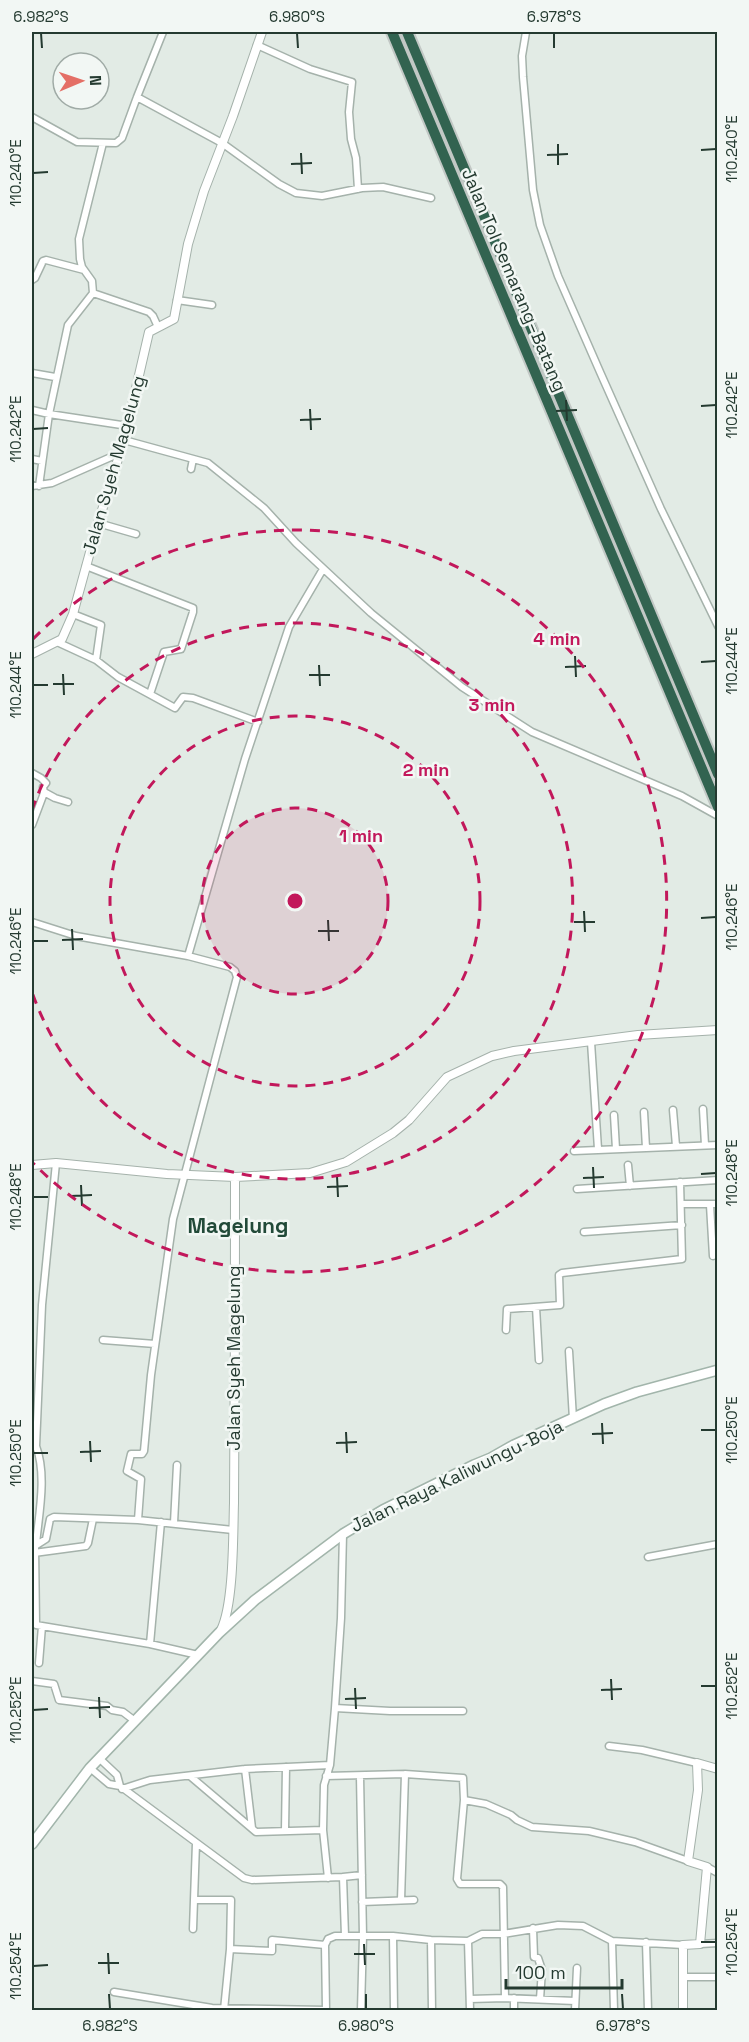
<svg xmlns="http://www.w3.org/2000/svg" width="749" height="2042" viewBox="0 0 749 2042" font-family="'Space Grotesk',sans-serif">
  <rect width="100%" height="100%" fill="#e2ebe5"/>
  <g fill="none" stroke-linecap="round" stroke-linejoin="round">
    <defs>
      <path id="minor" d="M 526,32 L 522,56 L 523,77 L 533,190 L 540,225 L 558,276 L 600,372 L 661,509 L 718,626
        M 257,45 L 310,69 L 352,82 L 349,112 L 351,139 L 356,158 L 358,189
        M 137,97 L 163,32
        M 32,117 L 77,142 L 116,143 L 122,138 L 137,97 L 222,143 L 279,184 L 296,193 L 322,196 L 362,188 L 383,187 L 431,198
        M 103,143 L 79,239 L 80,259 L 82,267 L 92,281 L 93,293 L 68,325 L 49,414 L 128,426
        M 32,280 L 35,278 L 43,261 L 46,260 L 84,270
        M 93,293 L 149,312 L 153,316 L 158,327
        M 177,300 L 212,305
        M 32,373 L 55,377
        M 32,410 L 49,414 L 39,486
        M 124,440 L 208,463 L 264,508 L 296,543 L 371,613 L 462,687 L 532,732 L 682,796 L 718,816
        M 32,459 L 42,461
        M 191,469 L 193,459
        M 32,486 L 52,483 L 120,453
        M 98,523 L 136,534
        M 86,566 L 193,608 L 193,612 L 181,649 L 164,652 L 150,694
        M 73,614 L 101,625 L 96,660
        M 57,642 L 96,660 L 118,677 L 175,708 L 183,697 L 193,698 L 258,722
        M 32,773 L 41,778 L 46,783 L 43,787 L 44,793 L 32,825
        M 44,792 L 55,798 L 68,802
        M 32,922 L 76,936 L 188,956 L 230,967 L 235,971 L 237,977 L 173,1219 L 151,1375 L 144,1451 L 142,1454 L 131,1454 L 127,1471 L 141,1479 L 138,1520
        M 188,956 L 245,759 L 289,627 L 323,569
        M 591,1042 L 598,1149
        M 703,1109 L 705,1145
        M 673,1110 L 676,1146
        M 644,1112 L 646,1148
        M 614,1115 L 616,1149
        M 574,1151 L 718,1145
        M 628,1165 L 630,1186
        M 577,1189 L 718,1180
        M 681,1204 L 718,1204
        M 710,1205 L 713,1256
        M 584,1232 L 682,1225
        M 536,1307 L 539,1360
        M 506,1330 L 507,1309 L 560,1305 L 559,1275 L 562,1273 L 682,1259 L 680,1182
        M 103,1340 L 155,1344
        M 569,1351 L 573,1419
        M 174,1523 L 177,1465
        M 36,1544 C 39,1513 47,1475 36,1446 L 42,1305 L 56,1163
        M 34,1553 L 86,1546 L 88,1543 L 93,1519
        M 648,1557 L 718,1544
        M 150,1644 L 161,1522
        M 198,1655 L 150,1644 L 36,1625 L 35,1546 L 46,1539 L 50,1519 L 54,1517 L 138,1520 L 233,1530
        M 39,1663 L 42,1626
        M 32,1681 L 54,1684 L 59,1700 L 107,1706 L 112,1710 L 123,1712 L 135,1721
        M 335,1708 L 390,1711 L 463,1711
        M 609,1746 L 642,1750 L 697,1763
        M 100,1759 L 117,1775 L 120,1786
        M 90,1768 L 109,1784 L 120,1786 L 244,1878 L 252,1880 L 343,1877 L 345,1936
        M 245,1769 L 252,1828
        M 190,1776 L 256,1832 L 323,1830
        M 326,1776 L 405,1774 L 463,1778 L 464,1800 L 457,1879 L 460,1884 L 500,1884 L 503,1887 L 505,1998
        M 360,1776 L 363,1936 L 361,2010
        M 122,1789 L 150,1780 L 245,1769 L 330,1765
        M 464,1800 L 486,1804 L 511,1815 L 517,1820 L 532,1827 L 589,1831 L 635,1842 L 688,1861
        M 285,1831 L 286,1767
        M 196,1843 L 194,1900 L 231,1900 L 230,1949 L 224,2010
        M 707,1867 L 718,1873
        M 343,1877 L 362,1875
        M 328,1878 L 323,1830 L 324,1785 L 330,1765 L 335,1708 L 341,1618 L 343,1534
        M 401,1900 L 405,1774
        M 362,1902 L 414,1900
        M 533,1928 L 534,1957 L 538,1958 L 542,1970 L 540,1999
        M 193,1929 L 194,1900
        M 393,1936 L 394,2010
        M 431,1940 L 432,2010
        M 468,1941 L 470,2010
        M 612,1941 L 614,2010
        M 646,1942 L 648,2010
        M 700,1944 L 718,1943
        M 230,1949 L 272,1951 L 272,1940 L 325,1945
        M 683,1977 L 718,1977
        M 114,1992 L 212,2008 L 326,2010
        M 514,1998 L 514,2010
        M 470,1999 L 505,1998 L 575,2001
        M 326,2010 L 325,1945 L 328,1939 L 335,1936 L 393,1936 L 431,1940 L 468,1941 L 482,1934 L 503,1934 L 558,1925 L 583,1926 L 612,1941 L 683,1945
        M 575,2010 L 577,1968"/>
      <path id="tertiary" d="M 32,654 L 62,639 L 73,614 L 98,523 L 124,440 L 149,332 L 174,319 L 188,244 L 204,191 L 233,116 L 262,32
        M 32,1165 L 56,1163 L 167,1174 L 235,1177 C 235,1286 235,1394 234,1503 C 233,1534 234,1604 221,1630
        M 235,1177 L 310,1173 L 346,1162 L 393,1133 L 409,1120 L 447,1077 L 492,1056 L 514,1051 L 638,1035 L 718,1030
        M 683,2010 L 683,1945 L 700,1944 L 707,1867 L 688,1861 L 698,1790 L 697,1763 L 718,1769"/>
      <path id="secondary" d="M 32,1844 L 90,1768 L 219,1633 L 255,1600 L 343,1534 L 383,1510 L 474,1465 L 491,1458 L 514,1445 L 604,1404 L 637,1392 L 718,1370"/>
      <path id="motorway" d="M 392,32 L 718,807
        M 407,32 L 718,774"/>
    </defs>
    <use href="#minor" stroke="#a5b2ab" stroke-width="9"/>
    <use href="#tertiary" stroke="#a5b2ab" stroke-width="10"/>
    <use href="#secondary" stroke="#a2b5ab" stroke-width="12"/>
    <use href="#motorway" stroke="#c2c8c5" stroke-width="14"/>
    <use href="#minor" stroke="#fff" stroke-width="6"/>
    <use href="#tertiary" stroke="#fff" stroke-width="8"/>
    <use href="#secondary" stroke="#fff" stroke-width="9"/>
    <use href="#motorway" stroke="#326350" stroke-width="10"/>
  </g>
  <path fill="none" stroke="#243a30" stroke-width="2" d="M 41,33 L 42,48M 297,33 L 298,48M 554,33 L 554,48M 558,144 L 558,165M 701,150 L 716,149M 301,153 L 302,174M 547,155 L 568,154M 291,164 L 312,163M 33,173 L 48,172M 566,400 L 567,421M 701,406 L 716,405M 310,409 L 311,430M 556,411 L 577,410M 300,420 L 321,419M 33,429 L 48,428M 575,656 L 576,677M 701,662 L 716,661M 319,665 L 320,686M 565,667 L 586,666M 63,674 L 64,695M 309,675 L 330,675M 53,684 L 74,684M 33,685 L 48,685M 584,911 L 585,932M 701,918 L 716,917M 328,920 L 329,941M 574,922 L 595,922M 72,929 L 73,950M 318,931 L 339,931M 62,940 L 83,939M 33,941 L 48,941M 593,1167 L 594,1188M 701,1174 L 716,1173M 337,1176 L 338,1197M 583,1178 L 604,1177M 81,1185 L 82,1206M 327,1187 L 348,1186M 71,1196 L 92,1195M 33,1197 L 48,1197M 602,1423 L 603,1444M 701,1430 L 716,1430M 346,1432 L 347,1453M 592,1434 L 613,1433M 90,1441 L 91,1462M 336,1443 L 357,1442M 80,1452 L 101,1451M 33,1453 L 48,1453M 611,1679 L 612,1700M 701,1686 L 716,1686M 355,1688 L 356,1709M 601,1690 L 622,1689M 99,1697 L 100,1718M 345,1699 L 366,1698M 89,1708 L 110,1707M 33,1710 L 48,1709M 701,1942 L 716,1942M 364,1944 L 365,1965M 108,1953 L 109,1974M 354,1954 L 375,1954M 98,1963 L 119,1963M 33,1966 L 48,1965M 109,1994 L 110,2009M 366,1994 L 366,2009M 622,1994 L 623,2009"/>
  <circle cx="295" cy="901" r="93" fill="#c2185b" fill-opacity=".12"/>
  <g fill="none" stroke="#c2185b" stroke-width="3" stroke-dasharray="10 8">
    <circle cx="295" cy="901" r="93"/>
    <circle cx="295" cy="901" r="185"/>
    <path d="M32 810A278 278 0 1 1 32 992"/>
    <path d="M33 639A371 371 0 1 1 33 1163"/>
  </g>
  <g text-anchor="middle" stroke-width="5" stroke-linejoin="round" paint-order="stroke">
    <g font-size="18" fill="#243a30" stroke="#f2f7f4">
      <text transform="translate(514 280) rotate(67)" y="6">Jalan Tol Semarang–Batang</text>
      <text transform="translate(114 465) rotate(-74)" y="6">Jalan Syeh Magelung</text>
      <text transform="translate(234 1358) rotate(-90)" y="6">Jalan Syeh Magelung</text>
      <text transform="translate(457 1476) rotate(-26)" y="6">Jalan Raya Kaliwungu-Boja</text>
    </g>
    <g font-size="21" font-weight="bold" fill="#224a39" stroke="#f2f7f4">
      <text x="238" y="1233">Magelung</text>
    </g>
  </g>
  <circle cx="295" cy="901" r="9" fill="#c2185b" stroke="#f2f7f4" stroke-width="3"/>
  <g font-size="18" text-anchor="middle" font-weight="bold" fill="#c2185b" stroke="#f2f7f4" stroke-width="5" stroke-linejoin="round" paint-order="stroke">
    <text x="557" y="645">4 min</text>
    <text x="492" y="711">3 min</text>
    <text x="426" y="776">2 min</text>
    <text x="361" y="842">1 min</text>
  </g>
  <rect width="749" height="2042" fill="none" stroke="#f2f7f4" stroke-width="66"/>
  <g transform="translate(81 81) rotate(88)"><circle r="28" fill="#f2f7f4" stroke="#a0aba6" stroke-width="1.5"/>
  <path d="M0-4.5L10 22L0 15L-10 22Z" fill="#e46f66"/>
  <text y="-9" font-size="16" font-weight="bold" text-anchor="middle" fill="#243a30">N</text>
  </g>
  <path d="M506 1979v9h116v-9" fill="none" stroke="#243a30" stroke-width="3"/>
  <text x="515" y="1979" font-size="18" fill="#243a30" stroke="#f2f7f4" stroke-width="4.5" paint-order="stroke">100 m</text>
  <rect x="33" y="33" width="683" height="1976" fill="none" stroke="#243a30" stroke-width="2"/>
  <g font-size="15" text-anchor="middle" fill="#243a30">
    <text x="41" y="22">6.982°S</text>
    <text x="297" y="22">6.980°S</text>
    <text x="554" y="22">6.978°S</text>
    <text transform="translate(732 149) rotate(-90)" y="5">110.240°E</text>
    <text transform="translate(16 173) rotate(-90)" y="5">110.240°E</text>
    <text transform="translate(732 405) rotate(-90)" y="5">110.242°E</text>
    <text transform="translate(16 429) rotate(-90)" y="5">110.242°E</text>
    <text transform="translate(732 661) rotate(-90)" y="5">110.244°E</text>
    <text transform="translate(16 685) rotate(-90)" y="5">110.244°E</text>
    <text transform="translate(732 917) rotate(-90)" y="5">110.246°E</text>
    <text transform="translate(16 941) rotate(-90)" y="5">110.246°E</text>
    <text transform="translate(732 1173) rotate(-90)" y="5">110.248°E</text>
    <text transform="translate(16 1197) rotate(-90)" y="5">110.248°E</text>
    <text transform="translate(732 1430) rotate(-90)" y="5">110.250°E</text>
    <text transform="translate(16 1453) rotate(-90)" y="5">110.250°E</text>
    <text transform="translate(732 1686) rotate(-90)" y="5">110.252°E</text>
    <text transform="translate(16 1710) rotate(-90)" y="5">110.252°E</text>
    <text transform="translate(732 1942) rotate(-90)" y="5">110.254°E</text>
    <text transform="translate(16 1966) rotate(-90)" y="5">110.254°E</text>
    <text x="110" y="2031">6.982°S</text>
    <text x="366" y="2031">6.980°S</text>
    <text x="623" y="2031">6.978°S</text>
  </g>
</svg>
